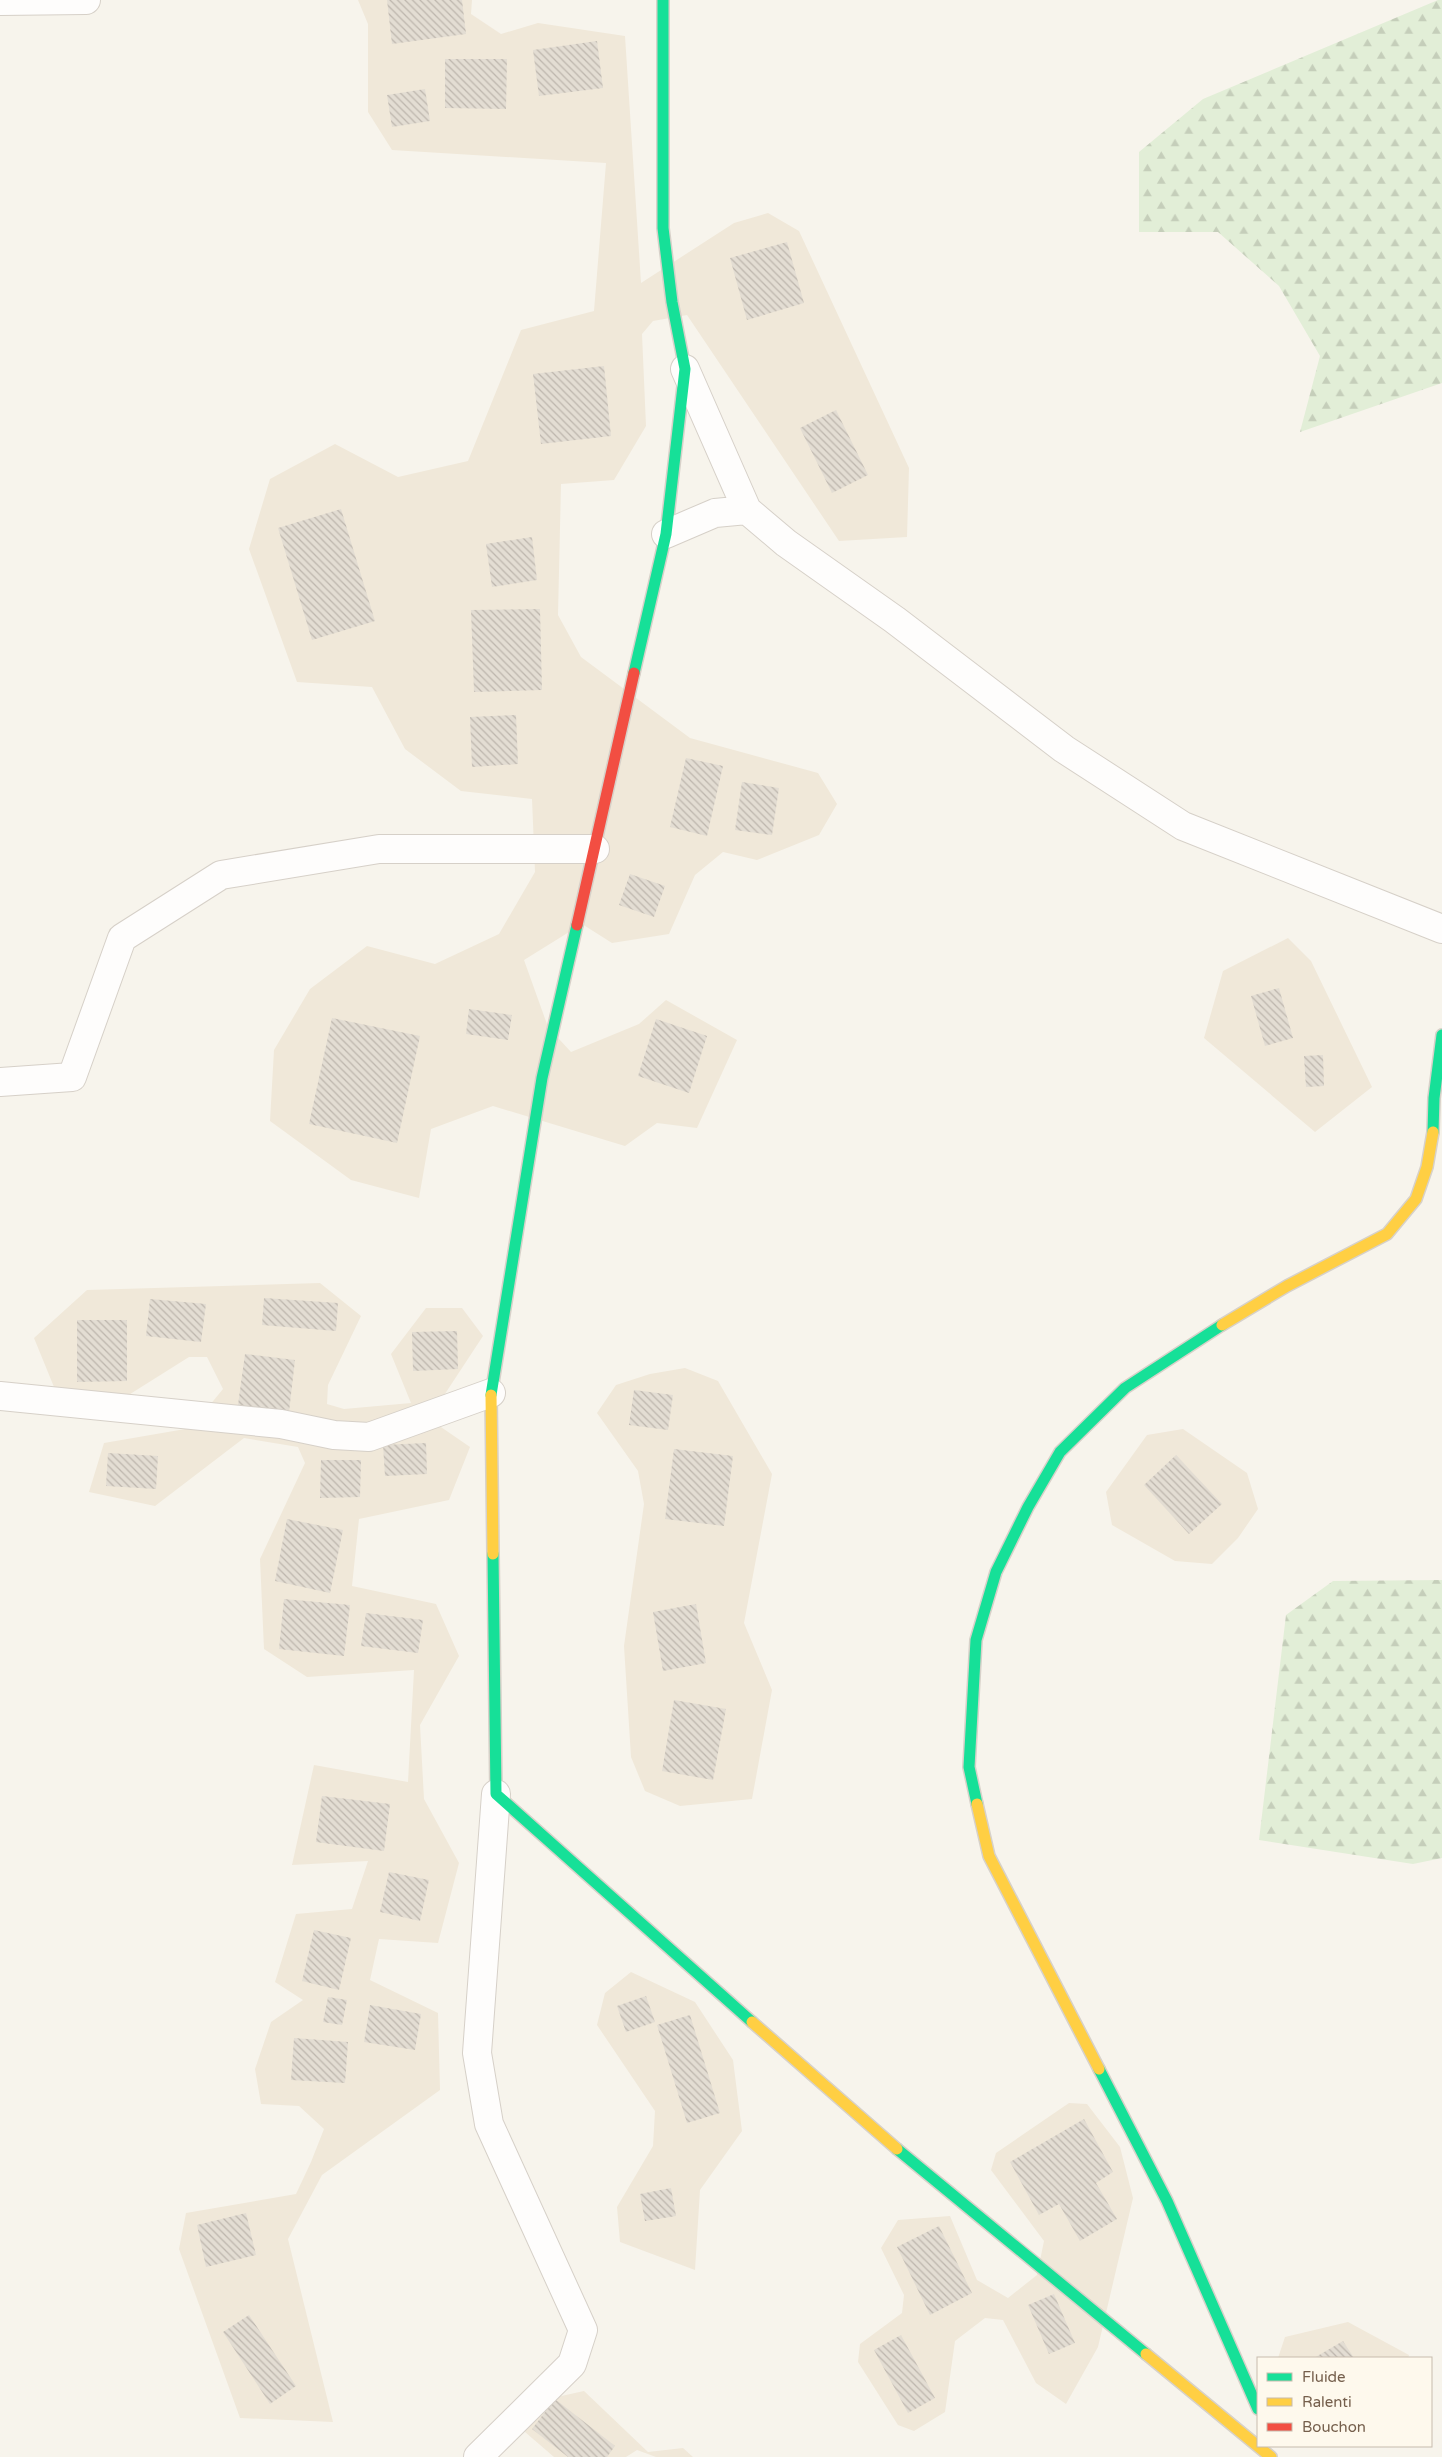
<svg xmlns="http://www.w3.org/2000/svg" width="1442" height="2457" viewBox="0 0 1442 2457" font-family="'Varela Round',sans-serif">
  <defs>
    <pattern id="forest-firs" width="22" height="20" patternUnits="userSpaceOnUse" patternTransform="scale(1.25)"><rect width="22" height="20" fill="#e2eed7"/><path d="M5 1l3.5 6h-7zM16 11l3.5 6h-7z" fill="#c5ceba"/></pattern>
    <pattern id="building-back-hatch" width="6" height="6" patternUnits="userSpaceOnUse" patternTransform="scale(1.25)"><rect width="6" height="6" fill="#e3ddd3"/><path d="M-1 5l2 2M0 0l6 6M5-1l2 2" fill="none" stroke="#bdb6ad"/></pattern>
  </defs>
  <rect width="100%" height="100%" fill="#f7f4ec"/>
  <path fill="#f0e8d9" d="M 358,0 L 472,0 L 471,14 L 501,34 L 538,23 L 625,36 L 641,283 L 734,223 L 768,213 L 799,231 L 909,468 L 907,537 L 839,541 L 687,315 L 653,321 L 642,334 L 646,426 L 614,480 L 561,484 L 558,615 L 581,657 L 690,738 L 818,773 L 837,804 L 819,835 L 757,860 L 723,852 L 695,875 L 669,934 L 612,943 L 582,924 L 524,960 L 548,1027 L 571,1052 L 639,1024 L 666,1000 L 737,1040 L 697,1128 L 657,1123 L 625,1146 L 493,1106 L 431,1129 L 419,1198 L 351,1180 L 270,1121 L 274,1050 L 310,989 L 367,946 L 435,964 L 499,934 L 535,872 L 532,799 L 461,791 L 405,749 L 372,687 L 297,682 L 249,549 L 270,479 L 335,444 L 398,477 L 468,461 L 521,330 L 594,311 L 606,163 L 392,150 L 368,112 L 368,24 Z
    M 1288,938 L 1311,961 L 1372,1087 L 1315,1132 L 1204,1038 L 1223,971 Z
    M 320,1283 L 361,1316 L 328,1385 L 327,1404 L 344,1409 L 411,1403 L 391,1354 L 426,1308 L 462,1308 L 483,1336 L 437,1406 L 438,1425 L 470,1447 L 449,1500 L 359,1519 L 352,1586 L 436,1604 L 459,1656 L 420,1725 L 424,1799 L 459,1863 L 438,1943 L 379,1939 L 370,1980 L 438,2013 L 440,2090 L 322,2175 L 288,2239 L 333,2422 L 240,2418 L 179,2249 L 186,2213 L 296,2194 L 311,2162 L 324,2129 L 299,2106 L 261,2104 L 255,2069 L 271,2022 L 303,2000 L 275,1982 L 296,1914 L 352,1909 L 368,1861 L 292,1865 L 314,1765 L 408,1782 L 414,1670 L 307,1677 L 264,1649 L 260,1559 L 305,1463 L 298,1447 L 244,1438 L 155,1506 L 89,1492 L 104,1443 L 191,1428 L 223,1389 L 207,1357 L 189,1357 L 127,1396 L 54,1387 L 34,1338 L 87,1290 Z
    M 685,1368 L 718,1381 L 772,1474 L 744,1623 L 772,1690 L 752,1799 L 680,1806 L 645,1791 L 631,1757 L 624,1646 L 644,1504 L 638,1471 L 597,1413 L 616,1385 L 650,1374 Z
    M 1183,1429 L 1247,1473 L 1258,1509 L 1238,1538 L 1212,1564 L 1175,1561 L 1112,1525 L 1106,1492 L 1147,1435 Z
    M 631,1972 L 695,2002 L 733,2060 L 742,2131 L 700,2190 L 695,2270 L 620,2242 L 617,2207 L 653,2146 L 655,2111 L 597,2025 L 605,1993 Z
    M 1069,2103 L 1087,2104 L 1120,2147 L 1133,2198 L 1098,2347 L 1066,2404 L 1036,2383 L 1003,2320 L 985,2318 L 955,2341 L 945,2412 L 914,2431 L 898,2425 L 858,2362 L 860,2344 L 902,2313 L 904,2295 L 881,2248 L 898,2220 L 950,2216 L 977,2280 L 1008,2298 L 1037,2275 L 1044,2241 L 991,2170 L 996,2153 Z
    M 1348,2322 L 1409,2355 L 1408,2358 L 1278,2358 L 1285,2337 Z
    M 584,2391 L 648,2452 L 683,2448 L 693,2457 L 656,2457 L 637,2450 L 626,2457 L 554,2457 L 525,2432 L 539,2401 Z"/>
  <path fill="url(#forest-firs)" d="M 1438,0 L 1442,0 L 1442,383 L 1300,432 L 1320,356 L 1279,286 L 1218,232 L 1139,232 L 1139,152 L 1203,99 Z
    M 1442,1580 L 1442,1858 L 1413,1864 L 1259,1840 L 1286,1615 L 1333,1581 Z"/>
  <path fill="url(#building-back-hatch)" d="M 387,0 L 462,0 L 466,34 L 392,44 Z
    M 597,41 L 603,88 L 539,96 L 533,50 Z
    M 445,59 L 507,59 L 506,109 L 445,108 Z
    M 425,89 L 430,121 L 392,127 L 387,95 Z
    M 787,242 L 804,303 L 747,320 L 730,258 Z
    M 604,366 L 611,436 L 541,444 L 533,374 Z
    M 836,410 L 868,475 L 832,493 L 800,428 Z
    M 341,509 L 375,621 L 312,640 L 278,528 Z
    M 532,537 L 537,580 L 492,587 L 486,544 Z
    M 540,609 L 542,690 L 474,692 L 471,610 Z
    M 516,715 L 518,764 L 472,767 L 470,717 Z
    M 686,758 L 723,766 L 707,836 L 670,827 Z
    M 742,782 L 779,788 L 772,835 L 735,830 Z
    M 630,874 L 665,886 L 654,917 L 619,905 Z
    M 1279,988 L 1293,1038 L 1265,1046 L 1251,996 Z
    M 469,1009 L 512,1015 L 508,1040 L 466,1034 Z
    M 332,1018 L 420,1036 L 397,1143 L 309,1124 Z
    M 656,1019 L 707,1036 L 689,1093 L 638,1076 Z
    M 1323,1055 L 1324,1086 L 1306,1087 L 1304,1056 Z
    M 264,1298 L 338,1303 L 336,1331 L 262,1325 Z
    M 150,1299 L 206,1304 L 201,1342 L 146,1336 Z
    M 77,1320 L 127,1320 L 127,1381 L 77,1382 Z
    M 457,1331 L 458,1369 L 413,1371 L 412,1332 Z
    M 245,1354 L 295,1360 L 289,1412 L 238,1405 Z
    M 634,1390 L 673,1395 L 668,1430 L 629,1425 Z
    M 426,1443 L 427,1474 L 385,1476 L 383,1445 Z
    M 674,1449 L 733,1456 L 724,1526 L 665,1519 Z
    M 108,1453 L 158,1456 L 156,1489 L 106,1486 Z
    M 1176,1455 L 1222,1504 L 1189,1534 L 1144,1485 Z
    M 321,1460 L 361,1460 L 360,1497 L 320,1498 Z
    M 287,1519 L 343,1530 L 330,1593 L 275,1581 Z
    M 284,1599 L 350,1605 L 344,1656 L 279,1649 Z
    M 696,1604 L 706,1663 L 663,1671 L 653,1612 Z
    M 366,1613 L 423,1620 L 418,1653 L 361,1646 Z
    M 674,1700 L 726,1709 L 713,1780 L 662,1771 Z
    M 322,1796 L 390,1804 L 384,1851 L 316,1842 Z
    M 389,1872 L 429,1880 L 420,1921 L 380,1912 Z
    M 314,1930 L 351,1938 L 339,1990 L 302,1981 Z
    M 646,1996 L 655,2022 L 626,2032 L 617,2006 Z
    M 328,1997 L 347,2000 L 342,2025 L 323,2022 Z
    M 370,2005 L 421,2014 L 415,2050 L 364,2042 Z
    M 690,2015 L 720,2113 L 687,2123 L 657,2025 Z
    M 294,2038 L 348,2042 L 345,2083 L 291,2080 Z
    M 1084,2119 L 1113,2172 L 1096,2183 L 1117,2219 L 1080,2241 L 1059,2204 L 1039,2215 L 1010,2162 Z
    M 671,2188 L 676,2216 L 645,2221 L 640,2194 Z
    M 246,2213 L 256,2255 L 206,2267 L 197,2225 Z
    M 939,2226 L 972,2293 L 930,2315 L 897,2247 Z
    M 1054,2294 L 1075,2343 L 1049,2354 L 1028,2305 Z
    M 249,2315 L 296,2386 L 270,2404 L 223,2332 Z
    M 901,2335 L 935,2398 L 908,2413 L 874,2350 Z
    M 1343,2341 L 1354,2358 L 1314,2358 Z
    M 555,2399 L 615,2446 L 607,2457 L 568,2457 L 532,2429 Z"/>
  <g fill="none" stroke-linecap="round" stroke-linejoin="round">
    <defs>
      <path id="street" d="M 0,1 L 86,0
        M 685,369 L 747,510 L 786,543 L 895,620 L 1064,749 L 1183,826 L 1442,929
        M 666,534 L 715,513 L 747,510
        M 0,1082 L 72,1077 L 122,938 L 221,875 L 379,849 L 595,849
        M 0,1396 L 281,1424 L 334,1435 L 369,1437 L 491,1393
        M 478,2457 L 572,2364 L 583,2330 L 489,2124 L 477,2053 L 496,1794"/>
      <path id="fast" d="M 634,673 L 666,534 L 685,369 L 672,302 L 663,228 L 663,0
        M 1433,1132 L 1434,1098 L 1442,1035
        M 491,1395 L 542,1078 L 577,925
        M 493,1554 L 496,1794 L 752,2022
        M 977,1804 L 969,1767 L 976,1640 L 996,1572 L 1028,1507 L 1060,1452 L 1125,1388 L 1222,1325
        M 1099,2069 L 1167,2201 L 1258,2409
        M 897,2149 L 1146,2354"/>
      <path id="slow" d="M 1222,1325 L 1287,1286 L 1387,1234 L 1416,1199 L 1427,1167 L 1433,1132
        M 491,1395 L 493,1554
        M 977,1804 L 989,1856 L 1099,2069
        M 752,2022 L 897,2149
        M 1146,2354 L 1271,2457"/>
      <path id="jam" d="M 577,925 L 634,673"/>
    </defs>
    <use href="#street" stroke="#d6d0c8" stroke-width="30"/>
    <use href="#fast" stroke="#d7d1c9" stroke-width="14"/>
    <use href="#slow" stroke="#d7d1c9" stroke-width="14"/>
    <use href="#jam" stroke="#d7d1c9" stroke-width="14"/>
    <use href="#street" stroke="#fefdfc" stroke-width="28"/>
    <use href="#fast" stroke="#16e098" stroke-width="11"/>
    <use href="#slow" stroke="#ffcf43" stroke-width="11"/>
    <use href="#jam" stroke="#f24e42" stroke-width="11"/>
  </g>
  <rect x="1257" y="2357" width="175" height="90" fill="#fef9ed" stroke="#c7bbad"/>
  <rect x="1267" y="2373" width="25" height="8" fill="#16e098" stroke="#c7bbad"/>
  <text x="1302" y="2382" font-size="15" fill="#755f4c">Fluide</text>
  <rect x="1267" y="2398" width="25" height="8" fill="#ffcf43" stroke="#c7bbad"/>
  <text x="1302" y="2407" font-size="15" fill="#755f4c">Ralenti</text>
  <rect x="1267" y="2423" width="25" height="8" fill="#f24e42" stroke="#c7bbad"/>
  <text x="1302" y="2432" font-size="15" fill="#755f4c">Bouchon</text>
</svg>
